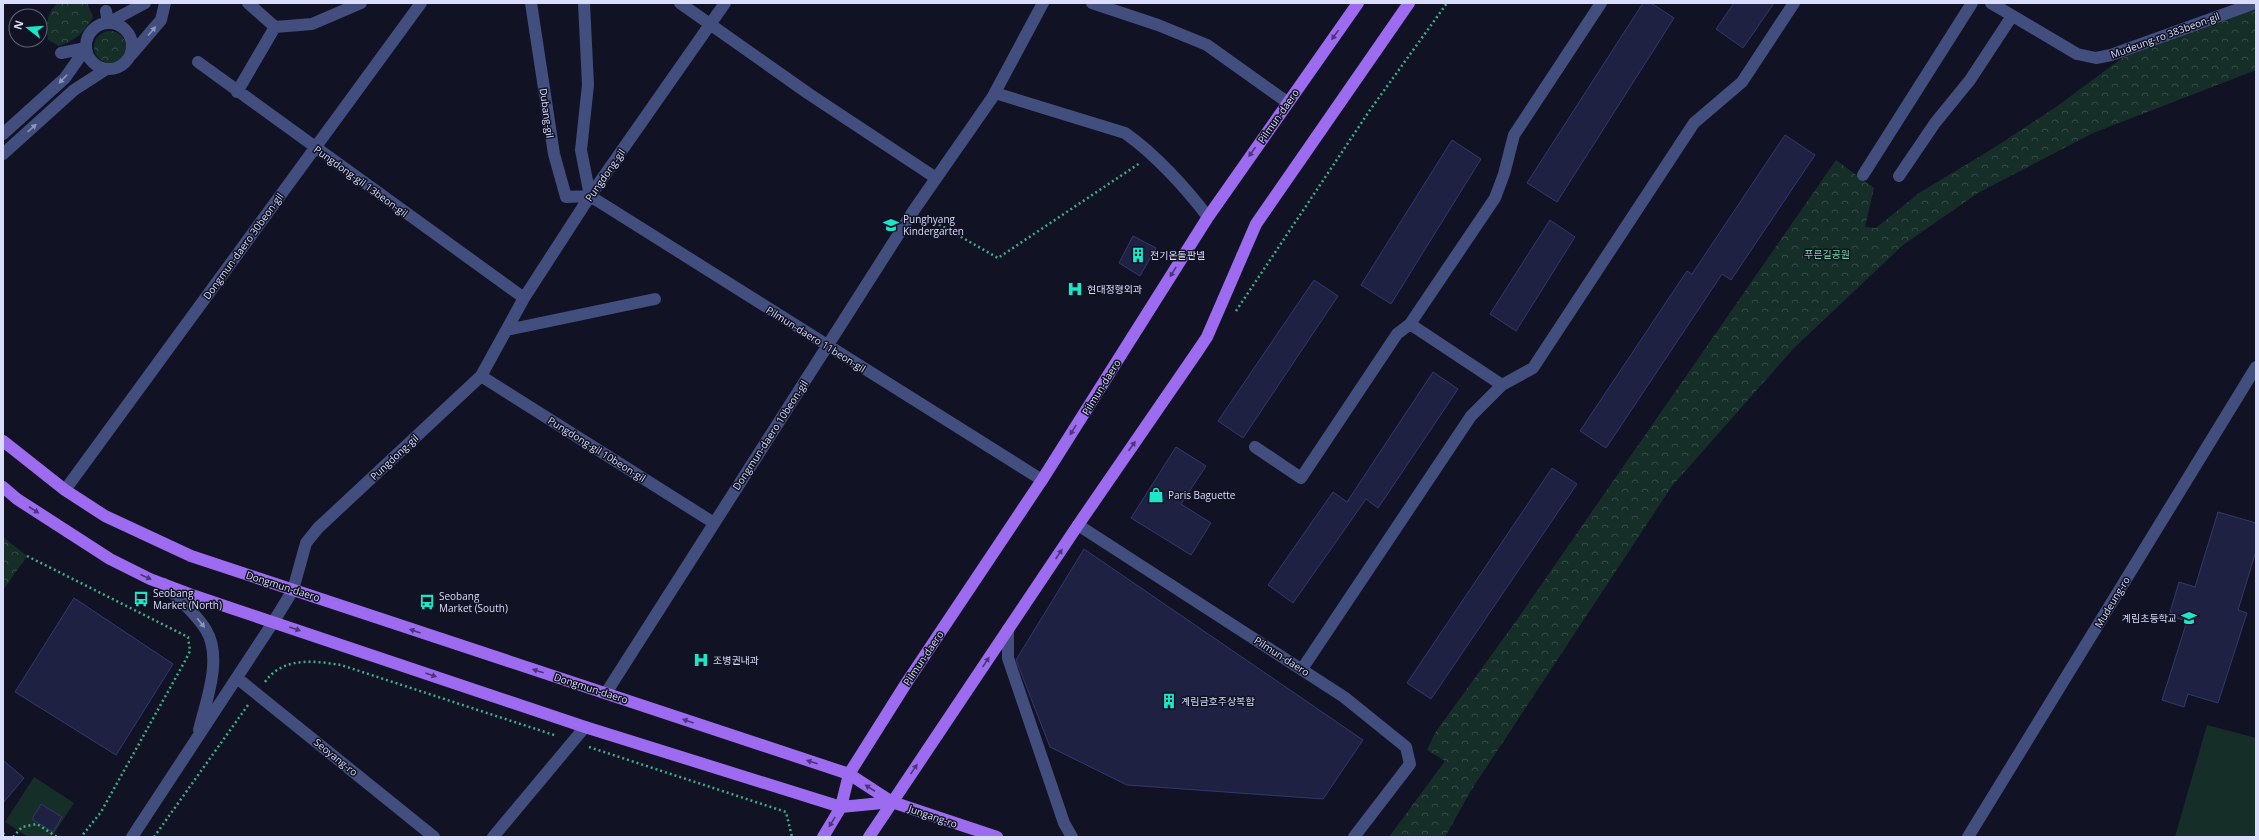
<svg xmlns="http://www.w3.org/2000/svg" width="2259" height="840" viewBox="0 0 2259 840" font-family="'Open Sans','Noto Sans KR',sans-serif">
  <defs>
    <pattern id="forest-crowns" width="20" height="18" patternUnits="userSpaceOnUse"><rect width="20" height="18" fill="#152e27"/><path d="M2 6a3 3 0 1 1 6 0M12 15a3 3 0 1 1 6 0" fill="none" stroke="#364c47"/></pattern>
  </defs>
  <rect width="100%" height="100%" fill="#111324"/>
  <path fill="#152e27" d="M 2207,725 L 2256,738 L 2256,837 L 2175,837 Z
    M 34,777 L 74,803 L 52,837 L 28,837 L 5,822 Z"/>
  <path fill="url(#forest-crowns)" d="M 58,3 L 87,3 L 93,17 C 85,32 76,40 59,46 L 48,40 C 46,27 46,12 58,3 Z
    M 2256,9 L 2256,70 L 2093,133 L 1978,193 L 1903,245 L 1793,349 L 1672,486 L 1470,792 L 1445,837 L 1389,837 L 1445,761 L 1427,750 L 1435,733 L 1516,621 L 1836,160 L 1874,188 L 1865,227 L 1876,228 L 1919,193 L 1992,149 L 2056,107 L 2122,58 L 2218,21 Z
    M94 47a16 16 0 1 1 32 0a16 16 0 1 1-32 0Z
    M 3,537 L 27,556 L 3,590 Z"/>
  <path fill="#1f2143" stroke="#34376d" d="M 1643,3 L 1651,3 L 1674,18 L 1557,202 L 1527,183 Z
    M 1734,3 L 1774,3 L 1743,48 L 1716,29 Z
    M 1785,135 L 1815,155 L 1731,280 L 1722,274 L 1606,448 L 1580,431 L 1687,271 L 1692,274 Z
    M 1452,140 L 1481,159 L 1391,304 L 1361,285 Z
    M 1550,220 L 1575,237 L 1516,331 L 1490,314 Z
    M 1133,236 L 1156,248 L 1140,276 L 1119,263 Z
    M 1314,280 L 1338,296 L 1243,438 L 1218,421 Z
    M 1433,372 L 1458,389 L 1378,508 L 1366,499 L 1293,603 L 1268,585 L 1333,492 L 1347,502 Z
    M 1176,447 L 1206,466 L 1181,504 L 1211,523 L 1191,555 L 1131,518 Z
    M 1552,468 L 1577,484 L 1431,699 L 1407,683 Z
    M 2218,512 L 2256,523 L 2256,551 L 2238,610 L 2247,613 L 2218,703 L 2188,694 L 2184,707 L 2162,700 L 2187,621 L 2169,616 L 2179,582 L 2195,587 Z
    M 1084,549 L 1363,740 L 1323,799 L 1127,785 L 1050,747 L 1016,660 Z
    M 74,598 L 173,664 L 116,755 L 15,692 Z
    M 3,760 L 24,778 L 3,803 Z
    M 41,804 L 62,817 L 53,832 L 32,819 Z"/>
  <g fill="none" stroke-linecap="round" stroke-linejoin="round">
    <path stroke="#3cac89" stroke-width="2.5" stroke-dasharray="2 3" stroke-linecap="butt" d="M 926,217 L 998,258 L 1140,163
      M 1236,311 L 1370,110 L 1447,3
      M 27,556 L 188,637 L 190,651 L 185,661 L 101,812 L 81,837
      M 265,682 C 283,656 315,661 341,665 L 557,736
      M 589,747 L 786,812 L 792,837
      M 3,833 L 7,837
      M 13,837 L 22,827 L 37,824 L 57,837
      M 154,837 L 248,705"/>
    <path stroke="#414e7e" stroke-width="12" d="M 531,3 L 554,154 L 566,197 L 590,196
      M 584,3 L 588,85 L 581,150 L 590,196
      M 680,3 L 809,94 L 936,178
      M 1092,3 L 1158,25 L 1207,45 L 1287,102
      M 1991,3 L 2077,54 L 2096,58 L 2111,55 L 2255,3
      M 106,11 L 108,23 L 145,3
      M86 46a23 23 0 1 1 46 0a23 23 0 1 1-46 0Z
      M 275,27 L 312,24 L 361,3
      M 61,53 L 86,48
      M 131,55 L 161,20 L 165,3
      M 198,62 L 524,298
      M 237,92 L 275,27 L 248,3
      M 995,93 L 1125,133 C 1155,154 1186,188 1208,217
      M 3,134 L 65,78 L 86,48
      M 3,154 L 74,90 L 105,70
      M 1863,175 L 1972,3
      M 1899,176 L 1935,123 L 1970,80 L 2012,16
      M 590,196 L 1042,480
      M 1410,324 L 1495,198 L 1504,174 L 1514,135 L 1601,3
      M 507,330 L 655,299
      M 481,376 L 714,523
      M 1255,447 L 1301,478 L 1397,334 L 1410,324 L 1502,385 L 1533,368 L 1694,123 L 1742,82 L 1794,3
      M 65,490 L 421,3
      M 1078,525 L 1344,697 L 1406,747 L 1410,764 L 1354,837
      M 164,584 C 178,599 196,613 206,630 C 223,658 206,701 199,730
      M 1008,629 L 1008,658 L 1064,823 L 1072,837
      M 1302,669 L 1471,416 L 1502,385
      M 237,678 L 434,837
      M 606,693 L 914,210 L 992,98 L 1043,3
      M 132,837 L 274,621 L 293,590 L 306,543 L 318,528 L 481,376 L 524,298 L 590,196 L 725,3
      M 493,837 L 585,727
      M 1968,837 L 2256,367"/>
    <path stroke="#9d6bf0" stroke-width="12" d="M 3,441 L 65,490 L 105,516 L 191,556 L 849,774 L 892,802 L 997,837
      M 3,487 L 17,499 L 110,559 L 150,579 L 195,596 L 585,727 L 841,807 L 892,802
      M 823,837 L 841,807 L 849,774 L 907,682 L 1042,480 L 1208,217 L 1358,3
      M 869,837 L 1078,525 L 1197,352 L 1207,337 L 1256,224 L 1409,3"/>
  </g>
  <defs><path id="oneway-solid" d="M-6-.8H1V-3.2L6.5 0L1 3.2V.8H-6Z"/></defs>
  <g fill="#8d96bc">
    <use href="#oneway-solid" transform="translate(152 31) rotate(-50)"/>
    <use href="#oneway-solid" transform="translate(63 79) rotate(134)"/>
    <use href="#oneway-solid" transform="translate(32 128) rotate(-42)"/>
    <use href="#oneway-solid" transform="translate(201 623) rotate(51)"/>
  </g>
  <g fill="#493676">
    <use href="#oneway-solid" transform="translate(1335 35) rotate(126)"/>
    <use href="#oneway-solid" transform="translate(1252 152) rotate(125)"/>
    <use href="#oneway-solid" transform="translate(1173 272) rotate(122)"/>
    <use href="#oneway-solid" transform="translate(1073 430) rotate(122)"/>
    <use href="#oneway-solid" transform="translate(1132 446) rotate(-55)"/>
    <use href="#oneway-solid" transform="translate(34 510) rotate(33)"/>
    <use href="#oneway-solid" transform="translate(1059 554) rotate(-56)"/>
    <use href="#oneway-solid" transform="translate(146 577) rotate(24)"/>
    <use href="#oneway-solid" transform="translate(295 629) rotate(19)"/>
    <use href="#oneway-solid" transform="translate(415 631) rotate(-161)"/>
    <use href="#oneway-solid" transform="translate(986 662) rotate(-56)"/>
    <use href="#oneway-solid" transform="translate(538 671) rotate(-162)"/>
    <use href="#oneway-solid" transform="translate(431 675) rotate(19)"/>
    <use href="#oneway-solid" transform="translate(688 721) rotate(-161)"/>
    <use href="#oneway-solid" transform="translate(812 762) rotate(-162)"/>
    <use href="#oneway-solid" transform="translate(914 769) rotate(-56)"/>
    <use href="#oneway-solid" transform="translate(870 788) rotate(-147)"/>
    <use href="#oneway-solid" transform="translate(832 822) rotate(122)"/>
  </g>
  <defs>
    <symbol id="school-bare" viewBox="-9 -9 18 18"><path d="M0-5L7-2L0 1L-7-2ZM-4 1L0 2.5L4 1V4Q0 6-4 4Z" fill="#19e7c8" stroke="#111324" stroke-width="2.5" paint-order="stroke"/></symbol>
    <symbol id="building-bare" viewBox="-9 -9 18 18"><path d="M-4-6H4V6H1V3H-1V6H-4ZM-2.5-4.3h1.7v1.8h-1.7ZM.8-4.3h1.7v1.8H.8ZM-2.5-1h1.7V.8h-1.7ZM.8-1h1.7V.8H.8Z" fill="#19e7c8" stroke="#111324" stroke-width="2.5" paint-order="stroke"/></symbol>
    <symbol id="hospital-bare" viewBox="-9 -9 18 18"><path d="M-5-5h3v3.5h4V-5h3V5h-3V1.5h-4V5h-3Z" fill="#19e7c8" stroke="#111324" stroke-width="2.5" paint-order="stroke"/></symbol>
    <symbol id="shop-bare" viewBox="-9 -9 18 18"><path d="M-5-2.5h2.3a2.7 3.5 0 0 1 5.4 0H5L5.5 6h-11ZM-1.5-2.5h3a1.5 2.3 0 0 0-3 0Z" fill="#19e7c8" stroke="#111324" stroke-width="2.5" paint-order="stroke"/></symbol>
    <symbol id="bus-bare" viewBox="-9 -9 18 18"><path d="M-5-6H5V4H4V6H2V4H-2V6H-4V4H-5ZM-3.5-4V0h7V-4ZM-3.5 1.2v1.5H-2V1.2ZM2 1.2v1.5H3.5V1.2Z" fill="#19e7c8" stroke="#111324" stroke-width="2.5" paint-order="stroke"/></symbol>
  </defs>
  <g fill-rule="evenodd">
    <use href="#school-bare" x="880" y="214" width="22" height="22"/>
    <use href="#building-bare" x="1127" y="244" width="22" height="22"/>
    <use href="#hospital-bare" x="1064" y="278" width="22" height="22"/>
    <use href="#shop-bare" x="1145" y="484" width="22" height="22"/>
    <use href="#bus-bare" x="130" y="588" width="22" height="22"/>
    <use href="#bus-bare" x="416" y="591" width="22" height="22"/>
    <use href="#school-bare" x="2178" y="607" width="22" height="22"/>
    <use href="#hospital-bare" x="690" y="649" width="22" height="22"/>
    <use href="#building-bare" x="1158" y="690" width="22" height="22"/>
  </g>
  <g text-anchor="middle" stroke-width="3" stroke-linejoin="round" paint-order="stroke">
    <g font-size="10" fill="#d9ddfb" stroke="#111324">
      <text transform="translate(2165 35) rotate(-20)" y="4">Mudeung-ro 383beon-gil</text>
      <text transform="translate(547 113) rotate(82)" y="4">Dubang-gil</text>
      <text transform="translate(1278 116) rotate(-55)" y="4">Pilmun-daero</text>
      <text transform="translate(605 175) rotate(-55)" y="4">Pungdong-gil</text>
      <text transform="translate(361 181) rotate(36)" y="4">Pungdong-gil 13beon-gil</text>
      <text transform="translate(243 246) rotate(-54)" y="4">Dongmun-daero 30beon-gil</text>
      <text transform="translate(816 339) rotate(32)" y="4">Pilmun-daero 11beon-gil</text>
      <text transform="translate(1101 387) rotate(-58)" y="4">Pilmun-daero</text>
      <text transform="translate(770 435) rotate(-57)" y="4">Dongmun-daero 10beon-gil</text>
      <text transform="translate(597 449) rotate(32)" y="4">Pungdong-gil 10beon-gil</text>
      <text transform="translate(394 457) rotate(-43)" y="4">Pungdong-gil</text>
      <text transform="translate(283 586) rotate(18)" y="4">Dongmun-daero</text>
      <text transform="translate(2112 602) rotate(-59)" y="4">Mudeung-ro</text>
      <text transform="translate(1282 656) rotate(33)" y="4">Pilmun-daero</text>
      <text transform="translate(923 658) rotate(-56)" y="4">Pilmun-daero</text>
      <text transform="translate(591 688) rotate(18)" y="4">Dongmun-daero</text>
      <text transform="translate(336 757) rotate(39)" y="4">Seoyang-ro</text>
      <text transform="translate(933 816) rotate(19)" y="4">Jungang-ro</text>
    </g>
    <g font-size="10" fill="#d9ddfb" stroke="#111324" text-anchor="start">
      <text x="903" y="223">Punghyang<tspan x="903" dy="12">Kindergarten</tspan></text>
      <text x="1150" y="259">전기온돌판넬</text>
      <text x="1087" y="293">현대정형외과</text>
      <text x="1168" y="499">Paris Baguette</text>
      <text x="153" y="597">Seobang<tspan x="153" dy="12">Market (North)</tspan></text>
      <text x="439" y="600">Seobang<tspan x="439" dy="12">Market (South)</tspan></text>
      <text x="2177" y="622" text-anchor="end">계림초등학교</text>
      <text x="713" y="664">조병권내과</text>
      <text x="1181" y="705">계림금호주상복합</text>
    </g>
    <g font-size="10" fill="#6cd4a0" stroke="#111324">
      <text x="1827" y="258">푸른길공원</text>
    </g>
  </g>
  <rect width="2259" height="840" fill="none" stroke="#d9ddfb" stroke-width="8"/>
  <g transform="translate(28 28) rotate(287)"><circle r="19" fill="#111324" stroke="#61647a"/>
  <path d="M0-3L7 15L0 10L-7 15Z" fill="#19e7c8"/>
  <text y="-6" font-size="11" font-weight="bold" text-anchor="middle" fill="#d9ddfb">N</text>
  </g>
</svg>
